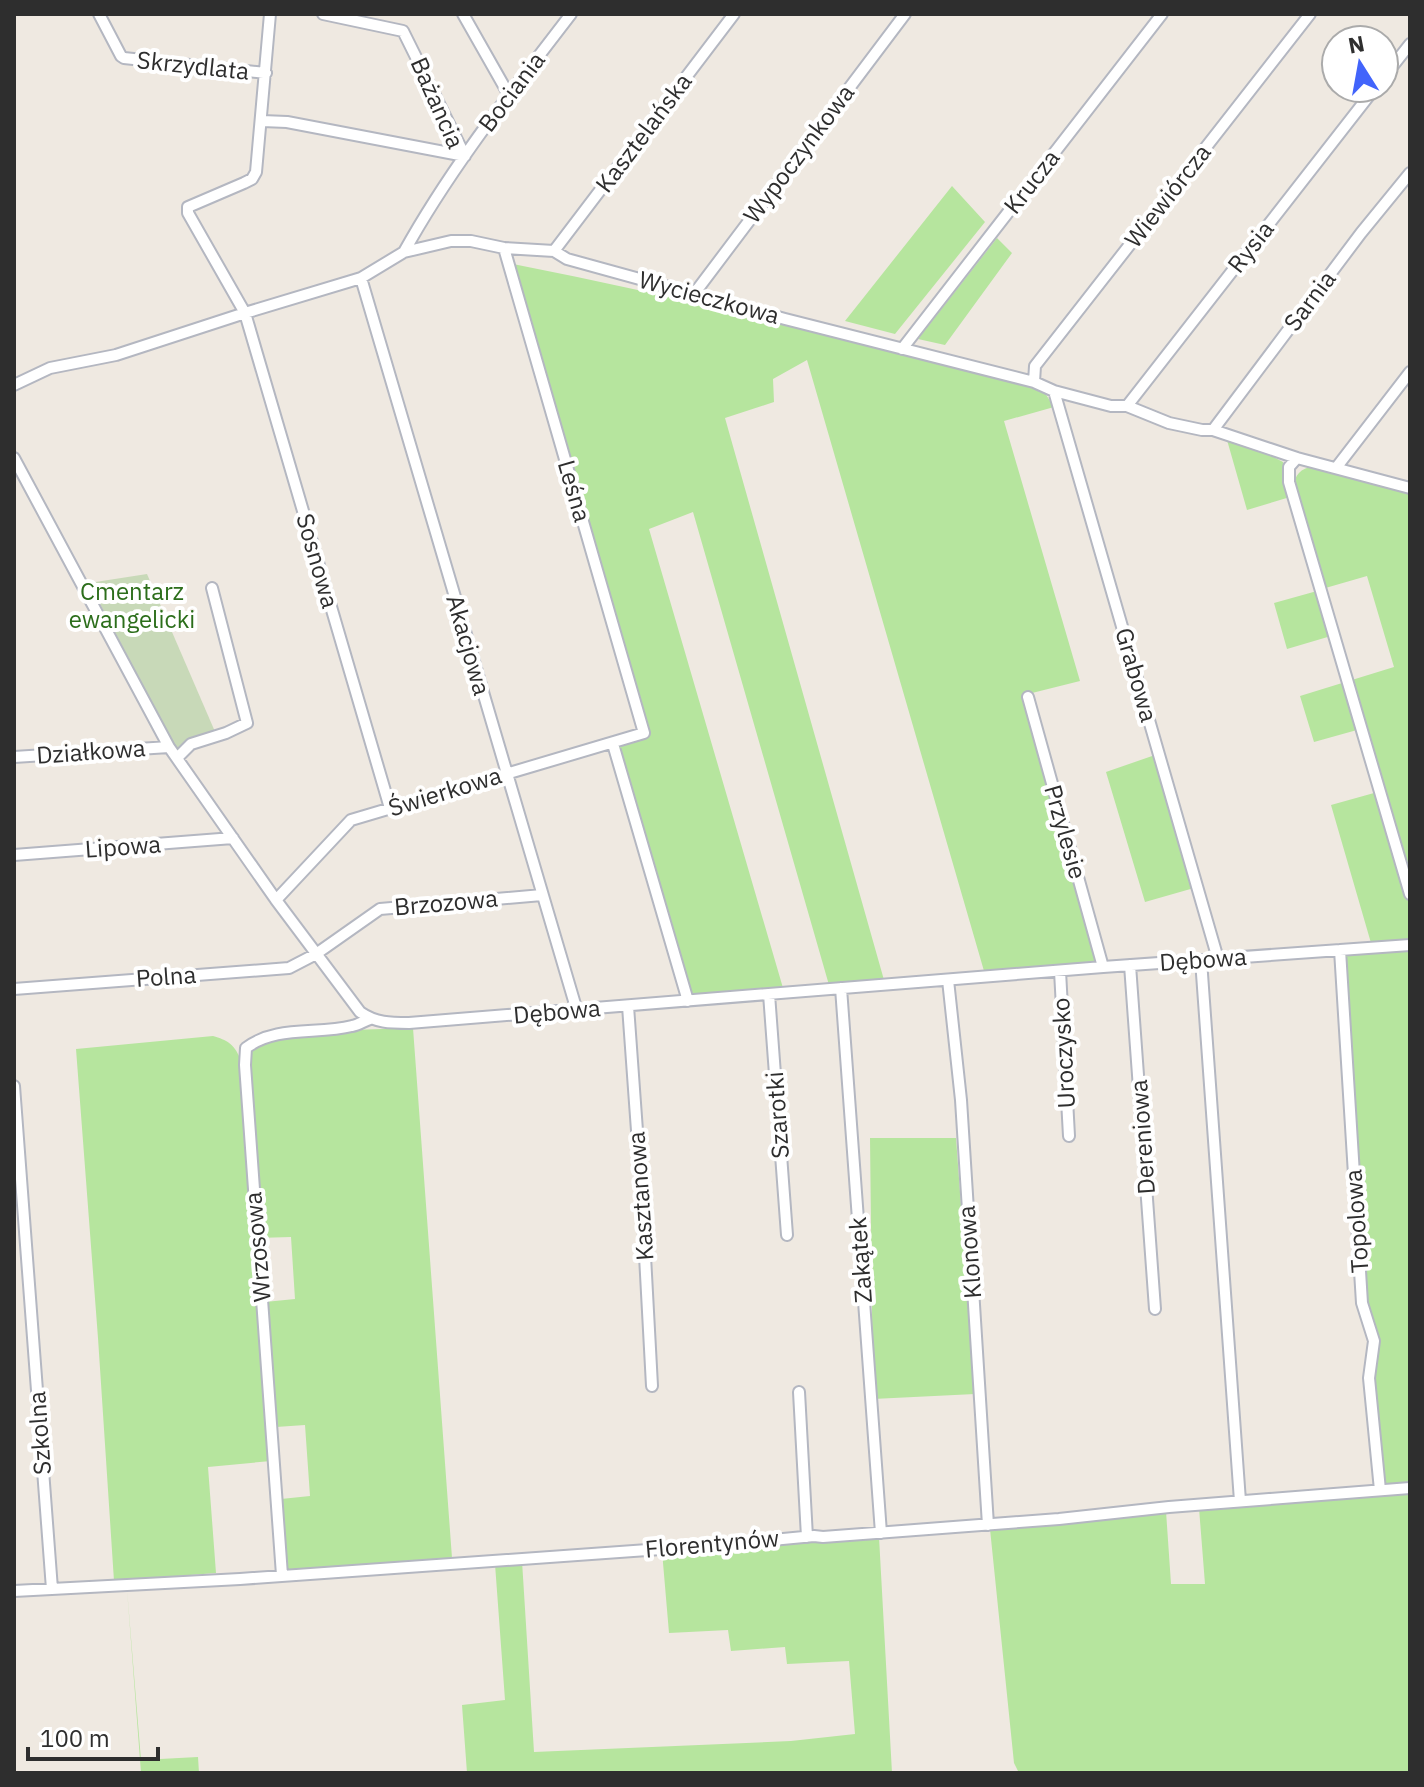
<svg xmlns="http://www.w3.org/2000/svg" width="1424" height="1787" viewBox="0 0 1424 1787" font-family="'IBM Plex Sans',sans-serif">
  <rect width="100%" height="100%" fill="#efe9e1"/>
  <path fill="#b6e59e" d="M 952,186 L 985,222 L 895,334 L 845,321 Z
    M 997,238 L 1012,253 L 945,345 L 918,339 Z
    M 513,264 C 690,299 865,342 1039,388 L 1045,393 L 1054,407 L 1004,421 L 1080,681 L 1028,694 L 1099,961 L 1096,964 L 984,971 L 807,360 L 773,379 L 774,402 L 725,418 L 884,980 L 829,985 L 693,512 L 649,529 L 783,988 L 696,995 L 691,992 L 616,744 L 646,734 Z
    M 1227,440 L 1254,447 L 1283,462 L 1290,497 L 1247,510 Z
    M 1313,466 L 1338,470 L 1410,494 L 1410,940 L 1371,943 L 1331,805 L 1374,793 L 1357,730 L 1314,742 L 1300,696 L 1394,667 L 1367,576 L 1322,589 L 1294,488 C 1294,474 1301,469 1313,466 Z
    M 1317,591 L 1331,636 L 1287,649 L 1274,603 Z
    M 1155,755 L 1194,888 L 1145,902 L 1106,772 Z
    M 1410,949 L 1410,1484 L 1383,1486 L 1366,1301 L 1341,954 Z
    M 413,1028 L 452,1558 L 290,1572 L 285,1568 L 281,1499 L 310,1496 L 305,1425 L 276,1427 L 265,1302 L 295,1299 L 291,1237 L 257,1238 L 247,1067 L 252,1046 L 259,1041 L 352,1030 Z
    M 213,1036 C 227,1040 234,1044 240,1058 L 271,1461 L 208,1467 L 216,1573 L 114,1581 L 98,1338 L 76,1049 Z
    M 870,1138 L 956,1138 L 975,1394 L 873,1399 Z
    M 1410,1492 L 1410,1773 L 1019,1773 L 1014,1763 L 990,1529 L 1166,1511 L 1171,1584 L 1205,1584 L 1199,1508 Z
    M 879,1537 L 892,1773 L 467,1773 L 462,1705 L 505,1700 L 495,1564 L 522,1561 L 534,1752 L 791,1741 L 855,1734 L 849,1661 L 787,1664 L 785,1647 L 731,1651 L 728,1630 L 669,1633 L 662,1551 Z
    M 127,1589 L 141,1760 L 198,1757 L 199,1773 L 141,1773 Z"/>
  <path fill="#c8d9b8" d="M 147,574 L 216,734 L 178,752 L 89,583 Z"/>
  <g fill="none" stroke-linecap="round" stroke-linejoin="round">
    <defs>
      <path id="minor" d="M 99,14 L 121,56 L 124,58 L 266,73
        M 270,14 L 256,172 L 252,179 L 244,183 L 188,207 L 188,213 L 245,313 L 390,808
        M 463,14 L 509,95
        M 1384,77 L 1410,44
        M 262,121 L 287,122 L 465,156 L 403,31 L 323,14
        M 554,251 L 734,14
        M 404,252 C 451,167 512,91 571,14
        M 361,278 L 577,1011
        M 694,294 L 905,14
        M 902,349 L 1162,14
        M 1034,382 L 1035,366 L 1310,14
        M 14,385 L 50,368 L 116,355 L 245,313 L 361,278 L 404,252 L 451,241 L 471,241 L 504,248 L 554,251 L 567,259 L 785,319 L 1034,382 L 1054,391 L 1111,406 L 1127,406 L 1169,423 L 1202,430 L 1213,430 L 1297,458 L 1410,488
        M 1054,391 L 1218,959
        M 1127,406 L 1375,88
        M 1213,430 L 1361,233 L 1410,173
        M 14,458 L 169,747 L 276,900 L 360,1012 C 376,1023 390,1023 409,1023 L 1103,967 L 1410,945
        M 1297,458 L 1289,467 L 1289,482 L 1410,894
        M 1336,468 L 1410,372
        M 1028,697 L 1103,967
        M 613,744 L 688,1001
        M 14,757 L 169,747
        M 177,758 L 191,744 L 226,733 L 247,723 L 212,588
        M 14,855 L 233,838
        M 276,900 L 351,820 L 644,733 L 504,248
        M 1340,950 L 1362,1303 L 1374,1341 L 1369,1378 L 1380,1490
        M 1201,960 L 1240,1501
        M 1130,965 L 1155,1309
        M 1060,971 L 1069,1136
        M 948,980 L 961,1100 L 988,1525
        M 841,988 L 881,1533
        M 14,989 L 289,968 L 316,954 L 380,909 L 542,895
        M 769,994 L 787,1235
        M 628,1006 L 642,1200 L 652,1386
        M 14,1086 L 52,1589
        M 799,1392 L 807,1537
        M 282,1575 L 245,1065 L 246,1048 C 276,1025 317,1035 352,1026 C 358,1025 364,1021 370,1019
        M 14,1591 L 240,1579 L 731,1544 L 814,1536 L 823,1537 L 1059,1519 L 1169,1507 L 1410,1488"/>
    </defs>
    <use href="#minor" stroke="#b4b7c1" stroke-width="14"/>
    <use href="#minor" stroke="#fff" stroke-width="10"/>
  </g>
  <g text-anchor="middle" stroke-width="8" stroke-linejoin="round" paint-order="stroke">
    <g font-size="24" fill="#2e2e2e" stroke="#fff">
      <text transform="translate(193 66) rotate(6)" y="8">Skrzydlata</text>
      <text transform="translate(512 92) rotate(-53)" y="8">Bociania</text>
      <text transform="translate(437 103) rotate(66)" y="8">Bażancia</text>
      <text transform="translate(644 133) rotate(-53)" y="8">Kasztelańska</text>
      <text transform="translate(799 154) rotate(-53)" y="8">Wypoczynkowa</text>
      <text transform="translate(1032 182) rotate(-52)" y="8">Krucza</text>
      <text transform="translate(1168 196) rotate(-52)" y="8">Wiewiórcza</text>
      <text transform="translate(1251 247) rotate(-52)" y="8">Rysia</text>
      <text transform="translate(709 298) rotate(15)" y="8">Wycieczkowa</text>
      <text transform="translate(1310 301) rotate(-53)" y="8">Sarnia</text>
      <text transform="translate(574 491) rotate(74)" y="8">Leśna</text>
      <text transform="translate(317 561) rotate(74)" y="8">Sosnowa</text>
      <text transform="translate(468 645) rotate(74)" y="8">Akacjowa</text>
      <text transform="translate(1136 675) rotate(74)" y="8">Grabowa</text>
      <text transform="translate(91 752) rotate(-4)" y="8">Działkowa</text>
      <text transform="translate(445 792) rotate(-17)" y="8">Świerkowa</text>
      <text transform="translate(1065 832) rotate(74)" y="8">Przylesie</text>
      <text transform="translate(123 847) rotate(-4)" y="8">Lipowa</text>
      <text transform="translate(446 903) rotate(-5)" y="8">Brzozowa</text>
      <text transform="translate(1203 960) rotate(-4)" y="8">Dębowa</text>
      <text transform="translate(166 977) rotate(-4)" y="8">Polna</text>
      <text transform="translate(557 1012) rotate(-5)" y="8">Dębowa</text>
      <text transform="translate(1064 1053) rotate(-93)" y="8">Uroczysko</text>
      <text transform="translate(778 1115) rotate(-94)" y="8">Szarotki</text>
      <text transform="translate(1143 1137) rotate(-94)" y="8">Dereniowa</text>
      <text transform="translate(641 1196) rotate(-94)" y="8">Kasztanowa</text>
      <text transform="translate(1357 1221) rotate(-94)" y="8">Topolowa</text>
      <text transform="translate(258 1247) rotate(-95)" y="8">Wrzosowa</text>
      <text transform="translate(970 1252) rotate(-94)" y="8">Klonowa</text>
      <text transform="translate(861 1260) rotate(-94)" y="8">Zakątek</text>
      <text transform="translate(40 1433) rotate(-94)" y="8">Szkolna</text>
      <text transform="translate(712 1544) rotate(-5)" y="8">Florentynów</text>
    </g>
    <g font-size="24" fill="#2c6e1b" stroke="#fff">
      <text x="132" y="600">Cmentarz<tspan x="132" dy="28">ewangelicki</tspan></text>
    </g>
  </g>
  <rect width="1424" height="1787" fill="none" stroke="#2e2e2e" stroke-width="32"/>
  <g transform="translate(1360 64) rotate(349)"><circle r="38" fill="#ffffff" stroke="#ababab" stroke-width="2"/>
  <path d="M0-6L14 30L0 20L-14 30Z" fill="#4264fb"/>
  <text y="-12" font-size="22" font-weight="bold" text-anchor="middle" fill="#2e2e2e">N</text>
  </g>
  <path d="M28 1747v12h130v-12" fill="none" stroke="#2e2e2e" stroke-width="4"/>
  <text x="40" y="1747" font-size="24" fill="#2e2e2e" stroke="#ffffff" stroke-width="6" paint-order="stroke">100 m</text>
</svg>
